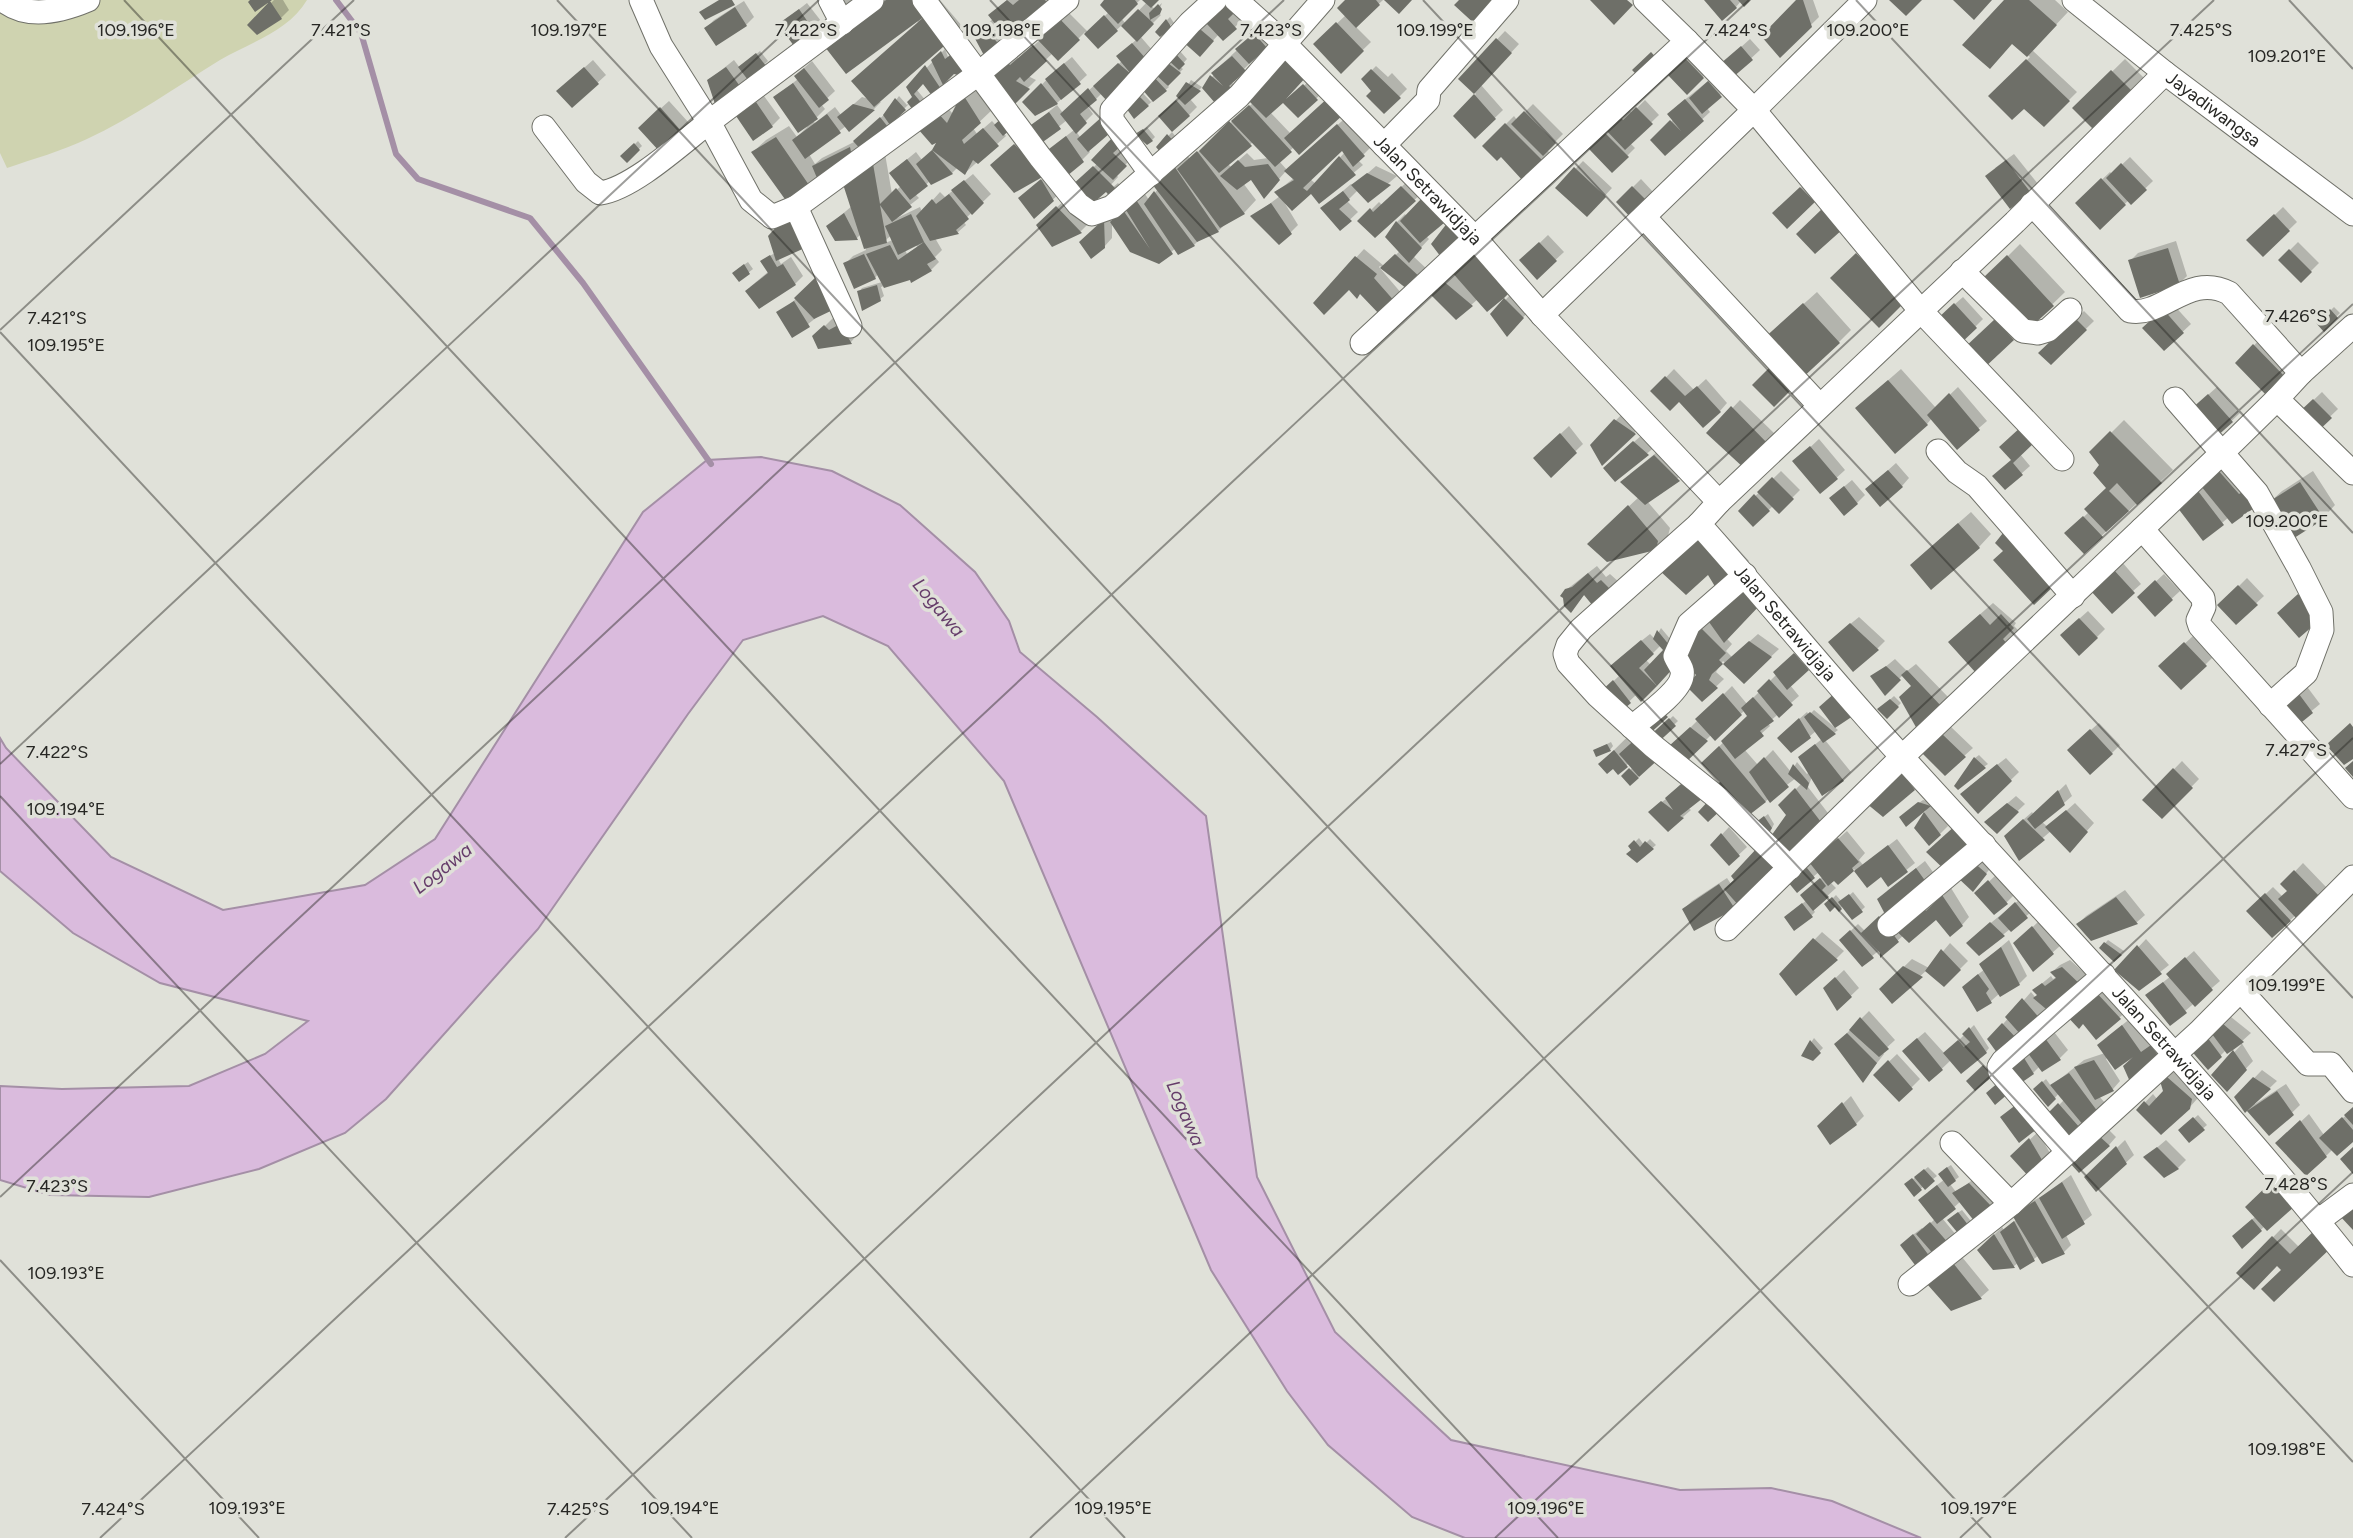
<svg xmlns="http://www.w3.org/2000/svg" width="2353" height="1538" viewBox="0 0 2353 1538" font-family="Figtree,sans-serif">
  <rect width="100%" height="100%" fill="#e0e1d9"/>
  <path fill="#cfd3b0" d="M 0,0 L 307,0 C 289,31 249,43 220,60 C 176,87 134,117 87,139 C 62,151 33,159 7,168 L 0,153 Z"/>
  <path fill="#dabbdd" stroke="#a48fa6" stroke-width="2" d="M 761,457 L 832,471 L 900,505 L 975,572 L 1009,621 L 1020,652 L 1097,717 L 1206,816 L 1257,1177 L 1335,1332 L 1451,1440 L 1680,1490 L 1771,1488 L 1832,1501 L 1921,1538 L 1465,1538 L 1412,1517 L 1328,1445 L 1287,1391 L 1211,1270 L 1004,781 L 888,646 L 823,616 L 743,640 L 688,714 L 538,929 L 386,1099 L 345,1133 L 259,1169 L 149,1197 L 50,1195 L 0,1180 L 0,1086 L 62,1089 L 189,1086 L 265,1054 L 308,1021 L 160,983 L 73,933 L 0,871 L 0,738 L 6,748 L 111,857 L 223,910 L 365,885 L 435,839 L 643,512 L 707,460 Z"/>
  <path fill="#0003" fill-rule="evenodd" d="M 274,0 L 283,0 L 289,10 L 281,18 L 249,25 Z
    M 840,0 L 854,0 L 844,6 Z
    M 885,0 L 940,0 L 962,26 L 878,101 L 881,102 L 874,109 L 849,130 L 846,126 L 809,154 L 815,164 L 822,158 L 856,141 L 888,111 L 899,96 L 907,105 L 914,97 L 908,87 L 945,49 L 954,73 L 947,79 L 949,83 L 942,91 L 924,82 L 917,90 L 926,101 L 910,103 L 863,149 L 810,186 L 753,152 L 766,140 L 789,126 L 797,137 L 807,127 L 775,97 L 798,79 L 804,68 L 812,61 L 835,91 L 821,104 L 825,109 L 813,121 L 815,123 L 835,107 L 841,115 L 862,97 L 869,99 L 918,22 L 916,20 L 840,35 Z
    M 1007,0 L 1056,0 L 1002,48 L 974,33 L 993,19 L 990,15 Z
    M 1107,0 L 1140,0 L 1121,18 L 1126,24 L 1147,2 L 1145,0 L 1157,0 L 1151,6 L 1155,9 L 1162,3 L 1158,13 L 1161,15 L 1140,36 L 1153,51 L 1140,69 L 1102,93 L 1088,107 L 1093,114 L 1076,131 L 1090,152 L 1082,160 L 1056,144 L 1074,130 L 1067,120 L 1041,141 L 1030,127 L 1057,105 L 1063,113 L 1122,61 L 1126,49 L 1137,39 L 1122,25 L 1098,47 L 1085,32 L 1058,59 L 1053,53 L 1028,76 L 1036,80 L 1010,106 L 987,81 L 1014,53 L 1019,59 L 1040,40 L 1066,10 L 1088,32 L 1109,12 Z
    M 1232,0 L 1243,19 L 1223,39 L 1219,34 L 1208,46 L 1195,25 L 1209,23 Z
    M 1347,0 L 1383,0 L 1355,26 L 1371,42 L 1341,71 L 1315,44 L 1346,15 Z
    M 1706,0 L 1749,0 L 1741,1 L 1736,7 Z
    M 1798,0 L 1813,0 L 1819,17 L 1780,55 Z
    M 2006,0 L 2055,0 L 2068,12 L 2032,50 L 2077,92 L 2044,125 L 2024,106 L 1991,96 L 2030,57 L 2013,42 Z
    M 744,1 L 754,17 L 746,25 L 717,44 L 706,28 L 714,20 Z
    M 807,3 L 821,21 L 794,43 L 789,17 Z
    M 1170,17 L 1174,23 L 1158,32 L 1167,20 Z
    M 1263,26 L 1274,39 L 1231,82 L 1241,91 L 1204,88 L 1221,65 Z
    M 1505,31 L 1519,44 L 1481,85 L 1503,110 L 1475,137 L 1455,116 L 1476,94 L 1460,79 Z
    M 1750,39 L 1760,50 L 1732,76 L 1730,57 Z
    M 1179,50 L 1187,59 L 1180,67 L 1183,69 L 1167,85 L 1169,87 L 1134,117 L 1139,89 L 1151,102 L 1153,100 L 1143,88 Z
    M 760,51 L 768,61 L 741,87 L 709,80 L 734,60 L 740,68 Z
    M 1693,51 L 1711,69 L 1687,92 L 1669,74 Z
    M 1072,57 L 1087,75 L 1057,103 L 1036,114 L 1025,102 L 1055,71 Z
    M 2125,59 L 2145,79 L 2095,129 L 2075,108 Z
    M 593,60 L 606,75 L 572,106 L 567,83 Z
    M 1376,66 L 1388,77 L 1392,73 L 1407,89 L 1384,112 L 1374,91 L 1363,79 Z
    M 1717,74 L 1728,87 L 1707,108 L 1710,112 L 1665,154 L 1652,140 L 1674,119 L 1677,106 Z
    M 1312,78 L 1324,91 L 1298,116 L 1286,103 Z
    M 1191,80 L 1202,87 L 1190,99 L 1197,107 L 1189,115 L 1161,116 L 1180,98 Z
    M 976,82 L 993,109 L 973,128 L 977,134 L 992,121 L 1006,136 L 965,173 L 958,167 L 952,173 L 930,181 L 915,194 L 919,198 L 896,216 L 897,218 L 920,207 L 922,212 L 940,192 L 945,197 L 973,174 L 991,194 L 963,221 L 966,225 L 958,232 L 935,238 L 942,250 L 935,257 L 939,262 L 931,270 L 881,287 L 884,296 L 880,299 L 859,292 L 862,288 L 882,282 L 878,274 L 875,278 L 845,264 L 853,256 L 866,250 L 861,234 L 857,238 L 828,226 L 852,206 L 843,178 L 884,148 L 892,194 L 901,186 L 899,166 L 916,152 L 922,160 L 935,148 L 940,140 L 921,129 L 946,106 L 953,114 ZM 891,236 L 893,240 L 882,244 L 888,238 ZM 916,245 L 917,247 L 907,254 L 905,250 Z
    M 764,96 L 780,118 L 772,126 L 738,116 Z
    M 1645,100 L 1659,115 L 1630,143 L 1635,148 L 1612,171 L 1591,149 L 1628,109 L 1632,113 Z
    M 669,101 L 689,123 L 681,131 L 648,120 Z
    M 1253,103 L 1270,112 L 1291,134 L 1294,147 L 1279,161 L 1287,170 L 1351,113 L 1376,142 L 1358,160 L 1363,165 L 1320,201 L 1311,191 L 1284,202 L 1298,225 L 1290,233 L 1253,216 L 1280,196 L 1276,192 L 1294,178 L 1286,171 L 1271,188 L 1251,178 L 1243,183 L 1256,200 L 1244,213 L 1228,222 L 1218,231 L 1200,239 L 1194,245 L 1176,248 L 1159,262 L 1112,222 L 1143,191 L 1149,200 L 1158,189 L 1154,184 L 1187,155 L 1190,159 ZM 1253,142 L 1268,158 L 1254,160 L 1247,153 L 1231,167 L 1228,164 ZM 1343,149 L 1345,152 L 1316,184 L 1310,179 Z
    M 1533,104 L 1563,134 L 1547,150 L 1551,154 L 1524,179 L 1501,155 L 1484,146 L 1514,116 L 1517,120 Z
    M 1147,127 L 1155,137 L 1152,140 L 1140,131 Z
    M 1121,132 L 1133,157 L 1116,174 L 1118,177 L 1109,187 L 1111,189 L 1118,183 L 1122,188 L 1106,189 L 1074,186 L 1098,163 Z
    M 1172,132 L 1180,142 L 1158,147 Z
    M 1023,137 L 1052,166 L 1048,170 L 1061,192 L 1034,217 L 1020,198 L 1049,174 L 1047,172 L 1015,191 L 992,165 Z
    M 638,141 L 642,146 L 627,160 L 623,156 Z
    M 2014,154 L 2038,184 L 2030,192 L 1995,168 Z
    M 2130,157 L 2153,181 L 2131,202 L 2129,200 L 2100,227 L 2077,203 L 2110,172 L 2112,174 Z
    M 1583,161 L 1612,188 L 1587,215 L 1557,188 Z
    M 1376,166 L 1397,176 L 1368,201 L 1358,190 L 1347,201 L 1358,212 L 1340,229 L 1323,208 L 1351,184 L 1353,186 Z
    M 1410,179 L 1423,192 L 1375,236 L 1360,221 L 1379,202 L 1382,205 Z
    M 1641,179 L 1654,193 L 1631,216 L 1618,202 Z
    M 1809,180 L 1821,193 L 1787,226 L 1775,213 Z
    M 1431,192 L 1443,221 L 1426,236 L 1429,239 L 1413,256 L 1429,271 L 1411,289 L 1380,266 L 1379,267 L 1402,294 L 1381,314 L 1361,292 L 1349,287 L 1315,303 L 1364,249 L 1384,266 L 1400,251 L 1387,237 L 1397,222 L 1405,214 L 1407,217 Z
    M 1065,200 L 1088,224 L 1081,231 L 1053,245 L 1046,217 Z
    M 2283,207 L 2297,222 L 2263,255 L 2249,240 Z
    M 1112,214 L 1112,238 L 1104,247 L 1081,242 Z
    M 1548,235 L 1564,252 L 1537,277 L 1522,260 Z
    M 2176,241 L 2187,276 L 2179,284 L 2130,261 L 2138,253 Z
    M 2298,242 L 2319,263 L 2301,281 L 2280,260 Z
    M 2020,244 L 2065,292 L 2031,325 L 1999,265 Z
    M 1472,246 L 1531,309 L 1507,334 L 1492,314 L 1512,293 L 1478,299 L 1456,318 L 1434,295 Z
    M 775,253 L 781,264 L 791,257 L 803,276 L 795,284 L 750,287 L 769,271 L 766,258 Z
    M 748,262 L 753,269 L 739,280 L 738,269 Z
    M 1817,292 L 1851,330 L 1839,342 L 1781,359 L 1777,328 Z
    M 1963,297 L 1983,319 L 1975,327 L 1946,312 Z
    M 797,298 L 817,317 L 793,336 L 779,313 Z
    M 2172,303 L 2191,324 L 2164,349 L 2145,328 Z
    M 2334,307 L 2340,313 L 2324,329 L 2318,323 Z
    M 2084,311 L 2094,321 L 2051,363 L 2041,353 Z
    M 833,318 L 838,323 L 848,318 L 858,334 L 851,342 L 815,336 Z
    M 2262,337 L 2294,369 L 2268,395 L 2237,363 Z
    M 1674,369 L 1694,390 L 1706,379 L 1727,403 L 1720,411 L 1653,391 Z
    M 1901,369 L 1936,408 L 1958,387 L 1987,421 L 1957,447 L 1932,418 L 1927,424 L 1870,396 Z
    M 2217,387 L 2240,413 L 2216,436 L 2200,402 Z
    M 2322,392 L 2338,409 L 2315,431 L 2299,414 Z
    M 1740,400 L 1776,435 L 1745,467 L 1709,433 Z
    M 1624,412 L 1642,426 L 1602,463 L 1592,445 Z
    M 2124,420 L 2173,470 L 2084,552 L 2067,533 L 2089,512 L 2109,488 L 2102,465 L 2091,453 Z
    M 1569,426 L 1583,444 L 1551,475 L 1535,458 Z
    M 1642,435 L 1656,446 L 1615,480 L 1613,460 Z
    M 1819,439 L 1845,470 L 1821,492 L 1803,454 Z
    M 1662,448 L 1686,472 L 1647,501 L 1670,528 L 1668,536 L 1655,548 L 1602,531 L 1639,497 L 1630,474 Z
    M 2020,454 L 2030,466 L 2005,488 L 1995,476 Z
    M 2226,462 L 2248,488 L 2229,517 L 2203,539 L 2187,499 L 2203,487 Z
    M 1896,463 L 1909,478 L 1902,486 L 1875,482 Z
    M 1781,471 L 1800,490 L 1779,511 L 1773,506 L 1753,525 L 1740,511 Z
    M 2313,471 L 2335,505 L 2323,518 L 2269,503 L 2282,491 Z
    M 1852,480 L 1865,495 L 1857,503 L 1840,490 Z
    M 1971,512 L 1991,534 L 1979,547 L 1924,553 Z
    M 1712,520 L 1749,561 L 1719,590 Z
    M 2122,562 L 2141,584 L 2133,591 L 2092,590 Z
    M 1597,566 L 1606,577 L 1610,574 L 1621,584 L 1613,592 L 1585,594 L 1571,610 L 1566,590 Z
    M 2164,574 L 2180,591 L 2155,614 L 2139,597 Z
    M 2247,578 L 2264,596 L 2236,622 L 2220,605 Z
    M 1993,603 L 2016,623 L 2014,626 L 2019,631 L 2007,644 L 1962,630 Z
    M 2088,611 L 2105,629 L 2097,637 L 2070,627 Z
    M 1703,614 L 1732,644 L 1726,651 L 1732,657 L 1758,634 L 1779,649 L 1744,682 L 1723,661 L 1716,672 L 1724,679 L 1702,700 L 1698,674 L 1681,658 L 1641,699 L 1637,694 L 1618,712 L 1601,693 L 1620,675 L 1620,658 L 1650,634 L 1655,639 L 1661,628 L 1676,646 ZM 1661,645 L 1666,650 L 1651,665 L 1646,660 Z
    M 1859,617 L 1885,641 L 1877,649 L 1838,634 Z
    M 2193,636 L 2213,657 L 2205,665 L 2169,658 Z
    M 1803,646 L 1816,661 L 1790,685 L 1799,696 L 1768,723 L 1770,726 L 1744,749 L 1758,765 L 1773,750 L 1791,772 L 1797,762 L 1807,774 L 1809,772 L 1808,750 L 1822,739 L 1816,731 L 1792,751 L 1787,730 L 1807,712 L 1809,715 L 1814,710 L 1838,730 L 1825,740 L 1851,772 L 1843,780 L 1812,777 L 1808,787 L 1831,817 L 1818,832 L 1788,815 L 1780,805 L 1802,783 L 1796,778 L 1745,817 L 1722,782 L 1703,763 L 1750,715 L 1745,710 L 1715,739 L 1711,735 L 1684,762 L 1672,746 L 1732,686 L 1747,704 L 1776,675 L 1775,673 Z
    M 1895,659 L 1907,671 L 1916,664 L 1949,698 L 1918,727 L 1913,685 L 1903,675 L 1885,693 L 1873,677 Z
    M 2305,684 L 2320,704 L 2297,723 L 2289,695 Z
    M 1894,696 L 1901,703 L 1887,717 L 1880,709 Z
    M 1666,699 L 1674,708 L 1651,730 L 1654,734 L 1673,716 L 1678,721 L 1659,739 L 1667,748 L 1630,784 L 1623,777 L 1633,767 L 1629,763 L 1619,773 L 1608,756 Z
    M 2099,723 L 2120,745 L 2112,753 L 2077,742 Z
    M 1950,726 L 1973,748 L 1945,773 L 1930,742 Z
    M 1611,742 L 1613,746 L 1610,750 L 1595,750 Z
    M 1979,755 L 1988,764 L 1956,786 L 1975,758 Z
    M 2006,758 L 2019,772 L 1978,812 L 1970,786 Z
    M 2182,761 L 2199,779 L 2162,817 L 2144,800 Z
    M 2066,784 L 2072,796 L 2042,822 L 2048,827 L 2075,803 L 2094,823 L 2077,842 L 2051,831 L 2019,858 L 2014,828 L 2032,812 L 2034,815 Z
    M 1671,795 L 1691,810 L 1668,830 L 1658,805 Z
    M 2016,796 L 2025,804 L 1997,831 L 1995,814 Z
    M 1923,800 L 1932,802 L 1948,826 L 1940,834 L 1916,827 L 1929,805 L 1906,824 L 1904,814 Z
    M 1768,814 L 1774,824 L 1769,834 L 1757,823 Z
    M 1729,827 L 1747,847 L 1729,864 L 1712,845 Z
    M 1847,831 L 1865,853 L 1859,860 L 1863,865 L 1897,839 L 1915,863 L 1889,884 L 1882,875 L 1867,885 L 1854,869 L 1838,883 L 1834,879 L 1830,882 L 1836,888 L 1813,909 L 1815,912 L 1812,915 L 1795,928 L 1789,914 L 1807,900 L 1810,887 L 1823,877 L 1819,872 L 1797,890 L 1807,861 L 1810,864 Z
    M 1639,838 L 1644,845 L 1650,839 L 1656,845 L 1637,861 L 1630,847 Z
    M 1980,853 L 1993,865 L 1980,881 L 1972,861 Z
    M 1925,861 L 1938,879 L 1926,895 L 1935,904 L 1951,888 L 1969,917 L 1962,925 L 1936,918 L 1904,935 L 1882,954 L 1881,949 L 1862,964 L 1841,940 L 1858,924 L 1865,931 L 1885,911 L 1887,891 Z
    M 1788,863 L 1734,907 L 1684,909 L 1692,901 L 1727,878 L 1731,884 Z
    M 2303,863 L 2327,888 L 2272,936 L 2248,911 L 2273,887 L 2283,897 L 2290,891 L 2283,884 Z
    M 1997,874 L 2014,895 L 2006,903 L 1977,893 Z
    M 2125,890 L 2145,915 L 2137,922 L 2092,939 L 2078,924 L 2086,916 Z
    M 1853,892 L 1865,907 L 1853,918 L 1843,906 L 1839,910 L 1835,905 L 1826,905 L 1836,895 L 1842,902 Z
    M 2024,896 L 2035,909 L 1979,954 L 1976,935 Z
    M 2041,919 L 2061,945 L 2034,969 L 2016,943 Z
    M 1822,932 L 1844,951 L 1836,959 L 1781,974 Z
    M 2146,939 L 2169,965 L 2140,988 L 2117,970 Z
    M 2009,940 L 2027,976 L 2019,984 L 2000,993 L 1991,1001 L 1977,1009 L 1972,979 L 1985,969 L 1990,956 Z
    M 2108,940 L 2124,951 L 2114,960 L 2101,948 Z
    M 1950,943 L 1968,961 L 1944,985 L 1927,970 L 1892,1001 L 1881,989 L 1912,959 L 1929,968 Z
    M 2194,951 L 2220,981 L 2170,1024 L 2147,995 L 2171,976 L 2177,966 Z
    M 2070,960 L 2091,979 L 2017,1039 L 1990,1039 L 2031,992 L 2036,998 L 2039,995 L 2034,990 L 2051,976 L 2053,979 L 2057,977 L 2052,972 L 2060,965 Z
    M 1844,970 L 1859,988 L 1838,1008 L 1825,988 Z
    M 2103,984 L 2128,1010 L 2096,1038 L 2083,1021 Z
    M 1869,1011 L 1895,1040 L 1882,1052 L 1884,1054 L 1863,1081 L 1844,1036 Z
    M 2231,1017 L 2251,1033 L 2241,1042 L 2253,1061 L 2227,1089 L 2213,1075 L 2241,1045 L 2240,1043 L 2226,1050 L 2208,1068 L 2190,1047 L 2217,1032 Z
    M 2131,1018 L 2150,1045 L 2159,1038 L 2170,1054 L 2131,1059 L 2116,1068 L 2108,1057 L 2106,1059 L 2120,1081 L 2113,1089 L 2099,1096 L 2105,1103 L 2065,1140 L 2047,1117 L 2065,1099 L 2059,1093 L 2049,1105 L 2035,1089 L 2046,1079 L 2051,1086 L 2084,1060 L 2105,1053 L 2107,1037 Z
    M 1974,1025 L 1989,1048 L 1986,1052 L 1951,1060 L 1930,1080 L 1912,1043 L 1925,1032 L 1945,1054 Z
    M 2051,1028 L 2068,1050 L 2060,1058 L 2042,1070 L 2040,1066 L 2033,1073 L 2007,1063 Z
    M 1814,1038 L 1823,1048 L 1812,1059 L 1803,1055 Z
    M 1897,1054 L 1920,1079 L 1899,1100 L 1875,1075 Z
    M 2176,1070 L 2199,1091 L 2197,1099 L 2189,1108 L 2138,1110 L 2153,1094 L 2157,1099 L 2164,1091 L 2162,1082 Z
    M 2262,1070 L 2277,1081 L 2254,1103 L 2255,1104 L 2286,1084 L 2300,1105 L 2270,1134 L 2236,1097 Z
    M 1851,1096 L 1864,1116 L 1856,1124 L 1820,1126 Z
    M 2353,1109 L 2353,1139 L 2333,1149 L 2326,1156 L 2278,1143 L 2309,1114 L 2324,1135 Z
    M 2198,1115 L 2207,1125 L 2189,1140 L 2181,1130 Z
    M 2106,1127 L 2116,1137 L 2109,1145 L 2070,1161 Z
    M 2038,1132 L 2051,1155 L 2030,1176 L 2012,1156 Z
    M 2125,1140 L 2134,1155 L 2097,1190 L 2087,1177 Z
    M 2166,1140 L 2186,1160 L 2178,1168 L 2164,1176 L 2146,1157 Z
    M 1951,1165 L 1959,1177 L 1950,1184 L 1956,1192 L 1978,1176 L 1999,1198 L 1991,1206 L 1961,1201 L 1942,1218 L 1957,1236 L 1918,1267 L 1910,1237 L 1922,1228 L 1923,1230 L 1935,1219 L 1928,1192 L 1945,1179 L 1943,1170 Z
    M 1928,1167 L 1937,1176 L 1914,1194 L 1906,1185 Z
    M 2071,1175 L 2092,1215 L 2066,1235 L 2071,1245 L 2064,1252 L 2039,1255 L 2034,1259 L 2018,1263 L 2014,1266 L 1993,1268 L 1979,1250 L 2002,1227 L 2004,1230 L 2017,1219 L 2022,1207 L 2044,1195 Z
    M 1962,1210 L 1974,1225 L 1962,1236 L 1953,1216 Z
    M 2256,1216 L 2265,1226 L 2243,1246 L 2242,1228 Z
    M 2281,1229 L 2299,1247 L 2283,1270 L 2277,1264 L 2238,1273 Z
    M 1962,1257 L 1989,1290 L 1981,1297 L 1952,1309 L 1930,1284 Z"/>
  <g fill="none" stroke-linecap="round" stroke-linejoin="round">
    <path stroke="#a48fa6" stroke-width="6" d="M 336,0 L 361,33 L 396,154 L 418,179 L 530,218 L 583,283 L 711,464"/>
  </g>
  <path fill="#6e6f68" d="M 250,0 L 272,0 L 255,12 L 248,2 Z
    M 719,0 L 732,0 L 735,5 L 705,20 L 699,12 Z
    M 886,0 L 920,0 L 951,40 L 874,107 L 851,81 L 925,16 L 846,74 L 825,47 Z
    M 1007,0 L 1013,5 L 1019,0 L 1045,0 L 1051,8 L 1008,40 L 988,15 Z
    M 1104,0 L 1135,0 L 1138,4 L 1118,24 L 1100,5 Z
    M 1142,0 L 1159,0 L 1151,8 Z
    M 1345,0 L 1376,0 L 1380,5 L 1356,28 L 1337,8 Z
    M 1384,0 L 1412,0 L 1399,14 Z
    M 1459,0 L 1500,0 L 1477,26 L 1454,5 Z
    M 1590,0 L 1627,0 L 1633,5 L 1614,25 Z
    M 1704,0 L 1730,0 L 1737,8 L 1722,21 Z
    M 1738,0 L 1751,0 L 1744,7 Z
    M 1796,0 L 1803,0 L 1812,27 L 1780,58 L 1761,36 Z
    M 1889,0 L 1922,0 L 1906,16 Z
    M 1953,0 L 1992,0 L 1974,20 Z
    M 2004,0 L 2029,0 L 2057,25 L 2027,57 L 2012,44 L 1990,69 L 1962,45 Z
    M 270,1 L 282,19 L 257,35 L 247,25 Z
    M 1228,2 L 1237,10 L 1228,19 L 1237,29 L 1223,41 L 1206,23 Z
    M 1158,4 L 1162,9 L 1160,14 L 1150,20 L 1154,24 L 1137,42 L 1121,26 L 1138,9 L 1150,20 L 1149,13 Z
    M 735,7 L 747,26 L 716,46 L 704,28 Z
    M 799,9 L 814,31 L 794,46 L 778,24 Z
    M 1104,15 L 1118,31 L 1098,49 L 1084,34 Z
    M 1057,16 L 1080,40 L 1058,61 L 1035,37 Z
    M 1166,19 L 1172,28 L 1160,37 L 1155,32 Z
    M 1336,22 L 1364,51 L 1341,74 L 1313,44 Z
    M 1194,24 L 1214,41 L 1200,57 L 1181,40 Z
    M 983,26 L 1003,49 L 987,61 L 972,33 Z
    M 1254,33 L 1267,48 L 1249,64 L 1235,49 Z
    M 1496,38 L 1512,53 L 1474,94 L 1458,79 Z
    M 1132,43 L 1147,60 L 1131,74 L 1116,56 Z
    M 1033,45 L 1047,61 L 1024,82 L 1020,77 L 1016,81 L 1030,89 L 1010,109 L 984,81 L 1005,60 L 1010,65 Z
    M 1741,46 L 1753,60 L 1732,78 L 1720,64 Z
    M 957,50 L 965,77 L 954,74 L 943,85 L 931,60 L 941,51 L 945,59 Z
    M 1174,52 L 1185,64 L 1179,70 L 1167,59 Z
    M 1651,52 L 1661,63 L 1642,80 L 1632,70 Z
    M 756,53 L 766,66 L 748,80 L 738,67 Z
    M 1232,56 L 1246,71 L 1229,86 L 1239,95 L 1222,111 L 1202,88 L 1210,75 L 1223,86 L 1211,73 Z
    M 1288,56 L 1307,76 L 1286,99 L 1303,84 L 1318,100 L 1298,118 L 1283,103 L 1266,118 L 1247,99 Z
    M 1684,57 L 1704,78 L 1687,95 L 1667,74 Z
    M 2026,59 L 2070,101 L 2044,127 L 2024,109 L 2012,120 L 1988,96 Z
    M 1164,60 L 1181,73 L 1168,86 L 1154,73 Z
    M 1064,63 L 1081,84 L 1061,100 L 1045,79 Z
    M 1118,63 L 1131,74 L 1108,102 L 1093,86 Z
    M 925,65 L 943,92 L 933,97 L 923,84 L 914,94 L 924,106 L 915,113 L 907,102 L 912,97 L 906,87 Z
    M 584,67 L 599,84 L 572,108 L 556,91 Z
    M 726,67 L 742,89 L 716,107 L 707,80 Z
    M 804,68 L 829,100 L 819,108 L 794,76 Z
    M 1371,69 L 1401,98 L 1384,114 L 1366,96 L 1371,91 L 1361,79 Z
    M 2111,70 L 2134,93 L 2095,131 L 2072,108 Z
    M 1152,75 L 1167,91 L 1153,102 L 1141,88 Z
    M 1708,81 L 1722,97 L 1702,114 L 1689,98 Z
    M 1186,82 L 1201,91 L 1185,105 L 1176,96 Z
    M 793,83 L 818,119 L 798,133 L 773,97 Z
    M 1041,83 L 1058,104 L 1035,116 L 1022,102 Z
    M 1088,88 L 1097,100 L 1080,114 L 1087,123 L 1076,134 L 1060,114 Z
    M 1134,91 L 1149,106 L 1134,119 L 1121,101 Z
    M 962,93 L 981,123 L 962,140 L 964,144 L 983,128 L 999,146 L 978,164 L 973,160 L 965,175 L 932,150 L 953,174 L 931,185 L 916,164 L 932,150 L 936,143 L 932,145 L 918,129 L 937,112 L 947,123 Z
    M 1474,94 L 1496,119 L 1475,139 L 1453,116 Z
    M 1330,96 L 1344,114 L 1299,155 L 1284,138 Z
    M 895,98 L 906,110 L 890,125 L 883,115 Z
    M 1685,99 L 1704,121 L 1665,156 L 1650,140 L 1670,120 L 1681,131 L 1667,114 Z
    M 1176,100 L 1190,116 L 1172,132 L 1158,116 Z
    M 756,102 L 773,127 L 753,141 L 736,116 Z
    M 853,104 L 875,110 L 849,132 L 837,117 Z
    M 1249,105 L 1292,152 L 1275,167 L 1231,121 Z
    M 660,107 L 682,132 L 660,152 L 638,128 Z
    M 1636,107 L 1653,124 L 1625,150 L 1605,129 L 1619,116 L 1623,120 Z
    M 1524,111 L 1556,143 L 1543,156 L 1511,124 Z
    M 1049,112 L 1061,129 L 1040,144 L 1028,127 Z
    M 827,114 L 841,133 L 805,159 L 792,140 Z
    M 1104,115 L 1116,128 L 1088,152 L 1077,139 Z
    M 1004,116 L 1012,128 L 1003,136 L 994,125 Z
    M 880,117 L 888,127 L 863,152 L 853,141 Z
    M 1229,121 L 1252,146 L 1219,173 L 1199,151 Z
    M 1505,123 L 1545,163 L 1524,182 L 1501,157 L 1497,161 L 1482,146 Z
    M 1337,124 L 1365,156 L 1353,167 L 1342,151 L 1303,188 L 1307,191 L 1339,156 L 1356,175 L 1319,204 L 1311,194 L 1292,211 L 1274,192 L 1294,180 L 1284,171 Z
    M 1143,129 L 1153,141 L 1147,145 L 1135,134 Z
    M 1605,133 L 1629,157 L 1612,173 L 1589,149 Z
    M 1167,134 L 1178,146 L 1165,158 L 1156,147 Z
    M 1066,136 L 1084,162 L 1067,176 L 1045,152 Z
    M 776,137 L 811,188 L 787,202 L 751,152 Z
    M 1112,138 L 1121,146 L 1113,153 L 1127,166 L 1113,180 L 1091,160 Z
    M 634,143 L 640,150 L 627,163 L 620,156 Z
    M 1014,144 L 1046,175 L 1014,193 L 990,165 Z
    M 850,147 L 853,161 L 817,178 L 812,166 Z
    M 1197,151 L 1245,214 L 1220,228 L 1177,169 Z
    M 872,158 L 880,204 L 896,188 L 912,207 L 892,222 L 880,205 L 887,243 L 864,249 L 841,178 Z
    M 907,159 L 928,186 L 910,200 L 889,173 Z
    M 1238,160 L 1245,167 L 1268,164 L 1280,180 L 1264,199 L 1251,180 L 1237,190 L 1220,176 Z
    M 2006,160 L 2031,193 L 2010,209 L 1985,176 Z
    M 2121,163 L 2147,190 L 2131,205 L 2106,178 Z
    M 1093,166 L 1120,193 L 1113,200 L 1106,192 L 1090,206 L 1071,186 Z
    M 1174,166 L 1219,232 L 1197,242 L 1152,184 Z
    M 1574,167 L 1606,197 L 1587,217 L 1555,188 Z
    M 1367,173 L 1391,185 L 1368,203 L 1351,185 Z
    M 2101,178 L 2126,205 L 2100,230 L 2075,203 Z
    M 1041,179 L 1054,201 L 1034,219 L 1018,198 Z
    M 964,180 L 984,203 L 972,215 L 951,190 Z
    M 1401,186 L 1416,201 L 1375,238 L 1357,221 L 1370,208 L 1373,212 Z
    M 1632,186 L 1648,202 L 1631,218 L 1616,202 Z
    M 1800,187 L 1815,202 L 1787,229 L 1772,213 Z
    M 1154,191 L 1195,246 L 1178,255 L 1144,204 Z
    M 1343,191 L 1350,200 L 1339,209 L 1352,221 L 1340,231 L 1320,208 Z
    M 949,194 L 969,219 L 956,230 L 959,234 L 930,241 L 916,216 L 932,199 L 936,204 Z
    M 1134,197 L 1173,254 L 1159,264 L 1130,252 L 1110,222 L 1123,210 L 1150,249 L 1123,205 Z
    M 1422,198 L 1444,223 L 1420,243 L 1400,221 Z
    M 1271,203 L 1292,234 L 1279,245 L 1250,216 Z
    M 1056,206 L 1082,233 L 1052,247 L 1036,225 Z
    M 1823,208 L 1843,229 L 1815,254 L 1796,234 Z
    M 791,211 L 807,247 L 776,261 L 768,236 Z
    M 844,213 L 858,240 L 835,241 L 826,226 Z
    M 911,214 L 924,242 L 898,255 L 885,226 Z
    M 2274,214 L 2290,231 L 2263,257 L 2246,240 Z
    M 1104,219 L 1105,248 L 1091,259 L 1079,242 Z
    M 1396,221 L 1422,248 L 1409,263 L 1385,237 Z
    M 1448,222 L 1467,242 L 1444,261 L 1431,244 Z
    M 924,242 L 936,259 L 927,264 L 932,271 L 911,283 L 910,280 L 884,288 L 866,254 L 890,245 L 898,260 Z
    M 1539,242 L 1557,261 L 1537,280 L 1519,260 Z
    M 1471,245 L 1509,293 L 1504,298 L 1524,318 L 1507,337 L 1490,314 L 1504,298 L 1487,312 L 1450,270 Z
    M 2168,248 L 2180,285 L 2140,298 L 2128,260 Z
    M 2289,249 L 2312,272 L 2301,283 L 2278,260 Z
    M 1856,253 L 1905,302 L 1879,328 L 1830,278 Z
    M 864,254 L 876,279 L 854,289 L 843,263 Z
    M 1395,254 L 1423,280 L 1411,292 L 1380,268 Z
    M 770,255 L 777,267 L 783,264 L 796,285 L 759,309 L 745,291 L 768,273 L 760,261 Z
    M 2007,255 L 2054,306 L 2031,327 L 1984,277 Z
    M 1355,256 L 1377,274 L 1374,278 L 1396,303 L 1381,316 L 1360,294 L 1357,299 L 1349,290 L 1324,315 L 1313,303 Z
    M 744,264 L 750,274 L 739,282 L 732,273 Z
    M 818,275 L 839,307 L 814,319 L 794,298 Z
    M 1442,280 L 1473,306 L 1456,320 L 1431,295 Z
    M 877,285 L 881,301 L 862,311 L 857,291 Z
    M 794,301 L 810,327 L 792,338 L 776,312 Z
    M 1803,303 L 1840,343 L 1799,381 L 1762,340 Z
    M 1954,303 L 1977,328 L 1959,345 L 1936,320 Z
    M 2163,309 L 2184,333 L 2164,351 L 2142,328 Z
    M 2330,309 L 2338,318 L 2324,332 L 2316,323 Z
    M 2075,318 L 2087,330 L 2051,365 L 2038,353 Z
    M 1995,319 L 2014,340 L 1983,369 L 1964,348 Z
    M 840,324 L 852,344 L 818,349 L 812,336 L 824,325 L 829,330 Z
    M 2253,344 L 2287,379 L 2268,397 L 2235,363 Z
    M 1771,366 L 1793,388 L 1774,407 L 1752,385 Z
    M 1665,376 L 1685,396 L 1697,386 L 1721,412 L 1703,428 L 1679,402 L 1670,411 L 1650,391 Z
    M 1888,380 L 1928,425 L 1895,454 L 1855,408 Z
    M 1949,393 L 1980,430 L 1957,450 L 1927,415 Z
    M 2208,394 L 2233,422 L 2215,438 L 2190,410 Z
    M 2313,399 L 2332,418 L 2315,434 L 2297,414 Z
    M 1731,406 L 1769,445 L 1745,469 L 1706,433 Z
    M 1614,419 L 1636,434 L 1602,466 L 1590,445 Z
    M 2022,426 L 2036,441 L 2013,463 L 2023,475 L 2005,490 L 1992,476 L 2011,460 L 1999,447 Z
    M 2110,431 L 2162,483 L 2137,505 L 2117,483 L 2109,491 L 2129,511 L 2106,532 L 2084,509 L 2106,488 L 2093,473 L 2099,465 L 2089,452 Z
    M 1560,433 L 1577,453 L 1551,478 L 1533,458 Z
    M 1633,441 L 1649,455 L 1615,482 L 1603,468 Z
    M 1810,446 L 1838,479 L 1820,494 L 1792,461 Z
    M 1654,455 L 1680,481 L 1645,505 L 1620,482 Z
    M 2217,469 L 2239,494 L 2248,489 L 2261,503 L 2232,524 L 2201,486 Z
    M 1888,470 L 1903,487 L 1880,507 L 1865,489 Z
    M 1772,477 L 1794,499 L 1779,514 L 1757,492 Z
    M 2300,482 L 2324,519 L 2291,540 L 2267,503 Z
    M 1844,486 L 1858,504 L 1844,516 L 1829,498 Z
    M 2198,491 L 2224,525 L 2203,541 L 2177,507 Z
    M 1754,494 L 1770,511 L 1753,527 L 1738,511 Z
    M 1628,505 L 1658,541 L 1656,550 L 1607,562 L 1587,544 Z
    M 2083,516 L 2103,537 L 2084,554 L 2064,533 Z
    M 1958,523 L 1980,548 L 1931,590 L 1910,565 Z
    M 2007,528 L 2055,585 L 2034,605 L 1993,560 L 2003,551 L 1995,543 Z
    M 1698,531 L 1738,575 L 1719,593 L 1708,575 L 1686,595 L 1659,570 Z
    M 2113,569 L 2135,593 L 2112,614 L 2090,590 Z
    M 1588,573 L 1597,583 L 1601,580 L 1614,593 L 1593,606 L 1584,595 L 1571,613 L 1564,606 L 1563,598 L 1560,596 L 1565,589 L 1572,587 Z
    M 2155,580 L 2173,600 L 2155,617 L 2137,597 Z
    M 1737,582 L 1761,604 L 1724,643 L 1704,615 Z
    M 2238,585 L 2258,605 L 2236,625 L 2217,605 Z
    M 2298,594 L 2321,619 L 2299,638 L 2277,613 Z
    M 1980,614 L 1990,625 L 2001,614 L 2014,628 L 2003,639 L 2008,645 L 1976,673 L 1948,642 Z
    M 2079,618 L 2098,638 L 2079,656 L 2060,635 Z
    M 1694,621 L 1726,653 L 1719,660 L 1723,664 L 1712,674 L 1709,680 L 1718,688 L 1702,702 L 1686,686 L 1696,675 L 1678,657 Z
    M 1850,623 L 1879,650 L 1853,672 L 1828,642 Z
    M 1657,630 L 1674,651 L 1677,664 L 1657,686 L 1644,670 L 1663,650 L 1653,639 Z
    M 1641,640 L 1654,654 L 1639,668 L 1657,686 L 1641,702 L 1610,666 Z
    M 1749,641 L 1772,657 L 1744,684 L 1723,664 Z
    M 2184,642 L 2207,666 L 2181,690 L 2158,666 Z
    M 1794,653 L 1809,670 L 1787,690 L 1773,672 Z
    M 1886,666 L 1901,680 L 1885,696 L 1870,676 Z
    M 1907,670 L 1942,707 L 1917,729 L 1899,697 L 1911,686 L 1901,675 Z
    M 1769,679 L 1793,705 L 1779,718 L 1757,691 Z
    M 1613,680 L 1631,703 L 1618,714 L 1599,693 Z
    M 2296,690 L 2313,713 L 2297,726 L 2279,703 Z
    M 1836,692 L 1856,714 L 1835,728 L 1819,707 Z
    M 1723,693 L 1742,715 L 1715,741 L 1695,719 Z
    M 1753,697 L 1774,721 L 1760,731 L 1764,736 L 1735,759 L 1721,741 L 1747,716 L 1741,708 Z
    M 1890,699 L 1899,707 L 1887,719 L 1877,709 Z
    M 1657,706 L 1668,717 L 1646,737 Z
    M 1810,712 L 1836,734 L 1823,743 L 1804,717 Z
    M 1669,718 L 1676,726 L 1654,746 L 1646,739 Z
    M 1799,718 L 1811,738 L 1791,753 L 1777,738 Z
    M 2350,723 L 2353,727 L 2353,759 L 2344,765 L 2326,745 Z
    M 1690,727 L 1708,741 L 1684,764 L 1669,746 Z
    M 2090,729 L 2113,754 L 2090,775 L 2067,750 Z
    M 1941,733 L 1966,757 L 1945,776 L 1919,750 Z
    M 1640,735 L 1661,757 L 1639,777 L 1619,754 Z
    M 1607,744 L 1611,751 L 1596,757 L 1593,750 Z
    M 1815,744 L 1844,781 L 1822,796 L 1798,757 Z
    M 1719,746 L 1766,802 L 1744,819 L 1714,788 L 1720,782 L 1701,763 Z
    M 1614,750 L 1628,767 L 1618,775 L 1613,769 L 1607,774 L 1598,764 Z
    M 1764,757 L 1789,787 L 1770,803 L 1749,772 Z
    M 1974,757 L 1986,768 L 1958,790 L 1954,786 Z
    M 2353,761 L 2353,777 L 2345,768 Z
    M 1793,764 L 1809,783 L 1807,790 L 1788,774 Z
    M 1997,764 L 2012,781 L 1978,814 L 1960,794 Z
    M 1629,768 L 1639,778 L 1630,786 L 1621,776 Z
    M 2173,768 L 2193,788 L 2162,819 L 2142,800 Z
    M 1902,772 L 1915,790 L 1883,817 L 1866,803 Z
    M 1688,778 L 1703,798 L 1680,816 L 1684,818 L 1668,832 L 1648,812 L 1661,801 L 1673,810 L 1665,798 Z
    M 1795,788 L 1824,826 L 1788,856 L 1771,836 L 1786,815 L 1778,805 Z
    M 2058,790 L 2065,805 L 2035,829 L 2027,819 Z
    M 1712,797 L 1722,809 L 1708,822 L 1698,812 Z
    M 1918,802 L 1931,806 L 1906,827 L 1899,817 Z
    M 2007,803 L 2019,812 L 1997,834 L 1984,822 Z
    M 2066,810 L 2088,832 L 2070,853 L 2045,827 Z
    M 1924,812 L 1941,835 L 1929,846 L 1914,828 Z
    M 1764,816 L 1772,828 L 1765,839 L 1751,826 Z
    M 2023,819 L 2045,840 L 2019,861 L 2004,836 Z
    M 1957,824 L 1975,847 L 1948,873 L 1926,852 Z
    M 1721,833 L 1740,856 L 1729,866 L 1710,845 Z
    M 1838,838 L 1859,862 L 1852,868 L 1854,871 L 1838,885 L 1834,881 L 1828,886 L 1809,862 Z
    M 1634,840 L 1640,847 L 1645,841 L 1654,849 L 1637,863 L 1626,854 L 1631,850 L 1628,846 Z
    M 1888,845 L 1908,872 L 1888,887 L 1881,877 L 1867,888 L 1854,871 Z
    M 1758,847 L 1781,872 L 1740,907 L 1724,889 L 1734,880 L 1731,876 Z
    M 1971,860 L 1987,874 L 1973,892 L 1957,877 Z
    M 1803,863 L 1815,878 L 1797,893 L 1788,882 Z
    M 1916,868 L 1931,889 L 1887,918 L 1877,899 Z
    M 2294,870 L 2320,897 L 2297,919 L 2278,899 L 2287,891 L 2280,884 Z
    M 1820,878 L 1826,886 L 1822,890 L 1829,897 L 1813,911 L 1800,895 Z
    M 1988,880 L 2008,904 L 1994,915 L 1974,893 Z
    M 1719,884 L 1735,909 L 1694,931 L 1682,909 Z
    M 2265,893 L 2291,921 L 2272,938 L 2246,911 Z
    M 1849,894 L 1863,912 L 1852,920 L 1838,902 Z
    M 1942,895 L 1963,926 L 1950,937 L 1936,920 L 1909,943 L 1890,925 L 1918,902 L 1926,911 Z
    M 1832,897 L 1842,909 L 1839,912 L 1835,907 L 1830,912 L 1824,904 Z
    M 2116,897 L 2138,924 L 2091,941 L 2076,924 Z
    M 2015,902 L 2028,918 L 2011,932 L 1998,918 Z
    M 1802,903 L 1813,917 L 1794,931 L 1784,917 Z
    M 1879,916 L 1899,942 L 1880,958 L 1880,953 L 1861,933 Z
    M 1990,922 L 2005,936 L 1979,956 L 1966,943 Z
    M 2032,926 L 2054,954 L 2033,972 L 2013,943 Z
    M 1850,930 L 1874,958 L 1862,967 L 1839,940 Z
    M 1813,938 L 1838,960 L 1796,996 L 1779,974 Z
    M 2104,942 L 2122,955 L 2114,962 L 2099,948 Z
    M 2137,945 L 2162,974 L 2139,991 L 2114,970 Z
    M 2001,947 L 2020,985 L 2000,997 L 1979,964 Z
    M 1941,949 L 1961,970 L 1944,987 L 1925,971 Z
    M 2185,957 L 2213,990 L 2195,1007 L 2166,974 Z
    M 1903,966 L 1923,977 L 1892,1004 L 1879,989 Z
    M 2062,967 L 2084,988 L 2052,1014 L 2033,998 L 2037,995 L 2032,990 L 2042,983 L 2045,986 L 2056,978 L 2050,972 Z
    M 1978,974 L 1989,989 L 1986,993 L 1992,1003 L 1977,1012 L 1962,987 Z
    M 1835,977 L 1852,997 L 1837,1011 L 1823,988 Z
    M 2163,982 L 2187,1013 L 2170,1026 L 2145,995 Z
    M 2094,990 L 2121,1019 L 2096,1040 L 2083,1024 L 2079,1029 L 2064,1013 Z
    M 2022,998 L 2042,1021 L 2021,1035 L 2005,1017 Z
    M 1860,1017 L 1889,1049 L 1879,1057 L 1849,1030 Z
    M 2002,1023 L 2018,1040 L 2000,1057 L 1987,1039 Z
    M 2222,1023 L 2244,1042 L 2233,1050 L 2247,1070 L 2227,1092 L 2211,1075 L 2233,1050 L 2227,1054 L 2212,1034 Z
    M 2122,1025 L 2141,1052 L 2151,1045 L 2163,1063 L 2131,1084 L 2123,1066 L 2133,1057 L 2115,1070 L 2097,1045 Z
    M 1969,1027 L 1987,1053 L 1961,1074 L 1943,1053 L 1958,1040 L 1964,1047 L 1970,1042 L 1962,1034 Z
    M 1847,1033 L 1877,1063 L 1863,1083 L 1834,1044 Z
    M 2204,1033 L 2222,1057 L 2208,1070 L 2188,1047 Z
    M 2042,1034 L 2061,1060 L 2042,1072 L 2024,1048 Z
    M 1917,1038 L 1943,1070 L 1929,1082 L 1902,1051 Z
    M 1810,1040 L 1821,1053 L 1813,1061 L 1801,1056 Z
    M 2019,1050 L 2034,1074 L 2021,1083 L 2005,1062 Z
    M 1888,1060 L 1913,1089 L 1899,1102 L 1873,1075 Z
    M 2094,1060 L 2114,1091 L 2095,1100 L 2074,1067 Z
    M 1983,1065 L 1993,1076 L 1975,1091 L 1966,1081 Z
    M 2069,1073 L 2098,1112 L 2084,1126 L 2050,1085 Z
    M 2167,1077 L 2192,1099 L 2190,1109 L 2161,1135 L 2136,1110 L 2144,1101 L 2149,1106 L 2163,1091 L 2160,1081 Z
    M 2253,1077 L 2271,1089 L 2247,1111 L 2277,1091 L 2294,1115 L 2269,1136 L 2247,1111 L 2245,1113 L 2234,1097 Z
    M 2000,1081 L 2009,1093 L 1995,1105 L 1986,1093 Z
    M 2042,1081 L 2056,1099 L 2048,1107 L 2033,1089 Z
    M 1842,1102 L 1857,1125 L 1830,1145 L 1817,1126 Z
    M 2058,1103 L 2080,1128 L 2064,1143 L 2044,1117 Z
    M 2017,1104 L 2037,1129 L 2019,1143 L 2000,1117 Z
    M 2353,1107 L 2353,1125 L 2344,1115 Z
    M 2193,1117 L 2205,1130 L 2189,1143 L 2178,1130 Z
    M 2342,1117 L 2353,1130 L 2353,1142 L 2337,1156 L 2319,1138 Z
    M 2300,1120 L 2327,1157 L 2306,1176 L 2275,1143 Z
    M 2097,1134 L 2110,1146 L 2079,1173 L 2068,1161 Z
    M 2029,1138 L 2045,1165 L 2030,1178 L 2010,1156 Z
    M 2116,1146 L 2127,1164 L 2096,1192 L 2084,1177 Z
    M 2157,1147 L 2179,1169 L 2164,1178 L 2143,1157 Z
    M 2353,1147 L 2353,1174 L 2340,1159 Z
    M 1947,1167 L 1956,1181 L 1948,1187 L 1938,1174 Z
    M 1924,1169 L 1935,1181 L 1925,1190 L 1914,1177 Z
    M 1912,1178 L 1922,1190 L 1914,1197 L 1904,1184 Z
    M 2062,1182 L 2085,1224 L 2062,1239 L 2039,1198 Z
    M 2271,1182 L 2294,1207 L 2267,1231 L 2245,1207 Z
    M 1969,1183 L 1992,1207 L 1975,1222 L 1952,1193 Z
    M 1937,1185 L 1956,1209 L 1937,1224 L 1918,1200 Z
    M 2035,1201 L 2065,1254 L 2042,1264 L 2012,1215 Z
    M 2353,1202 L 2353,1230 L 2339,1215 Z
    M 1958,1212 L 1972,1230 L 1962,1238 L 1947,1220 Z
    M 2252,1219 L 2262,1231 L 2242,1249 L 2232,1236 Z
    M 2014,1221 L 2035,1261 L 2020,1270 L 2000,1232 Z
    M 1930,1222 L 1950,1245 L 1936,1257 L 1916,1234 Z
    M 2317,1228 L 2333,1246 L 2274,1302 L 2261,1289 L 2281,1270 L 2277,1266 L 2254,1290 L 2236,1273 L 2272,1236 L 2290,1254 Z
    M 1913,1234 L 1930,1257 L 1918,1269 L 1900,1245 Z
    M 1994,1234 L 2015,1268 L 1993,1270 L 1977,1250 Z
    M 1953,1263 L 1982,1299 L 1951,1311 L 1927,1284 Z"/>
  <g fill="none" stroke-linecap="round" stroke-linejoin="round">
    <defs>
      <g id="minor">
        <path d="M 3,0 C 27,20 62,11 88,0"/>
        <path d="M 641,0 L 661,46 L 709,122 L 872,0"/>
        <path d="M 830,0 L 842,23"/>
        <path d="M 924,0 L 1040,157 L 1078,204 L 1092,214 L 1112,207 L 1239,96 L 1323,0"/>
        <path id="s1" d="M 1236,0 L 1284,43 L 1475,238 L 1542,315 L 1719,502 L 1699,524 C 1768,601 1834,683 1904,759 C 2056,926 2213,1088 2353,1265"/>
        <path id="s2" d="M 2074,0 L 2165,73 L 2353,214"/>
        <path d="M 1687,41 L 1754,110 L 1865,0"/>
        <path d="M 544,127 L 586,182 L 600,193 C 632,189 682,143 709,122 L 751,200 L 772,217 L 796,207 L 850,326"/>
        <path d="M 1384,145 L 1428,100 L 1429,90 L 1507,0"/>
        <path d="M 1151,174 L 1112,120 L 1112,110 L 1190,23 L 1215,0"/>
        <path d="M 2032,204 L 2130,311 C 2163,317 2189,272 2229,293 L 2301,373"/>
        <path d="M 796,207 L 978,74 L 1067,0"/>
        <path d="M 1644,217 L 1819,405"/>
        <path d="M 1962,271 L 2023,331 L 2038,333 L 2048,330 L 2070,310"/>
        <path d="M 1542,315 L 1754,110 L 1920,310 L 2062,459"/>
        <path d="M 1362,343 L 1687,41 L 1645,0"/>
        <path d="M 2175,399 L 2257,493 L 2299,568 L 2321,612 L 2322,630 L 2306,673 L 2270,705"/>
        <path d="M 2277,399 L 2353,473"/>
        <path d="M 1938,451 L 1957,472 L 1977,486 L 2073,596"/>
        <path d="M 1719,502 L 2015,222 L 2165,73"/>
        <path d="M 1699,524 L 1581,629 L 1568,645 L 1565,654 L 1568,663 L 1598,696 L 1653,746 L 1719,799 L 1790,868"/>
        <path d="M 2142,529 L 2203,598 L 2204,607 L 2198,620 L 2200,626 L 2353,797"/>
        <path d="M 1632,727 C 1644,717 1680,692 1682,676 C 1684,669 1678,663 1675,656 L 1689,624 L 1745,575"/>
        <path d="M 1889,925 L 1984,845"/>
        <path d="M 1727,929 L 1902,757 L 2223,452 L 2277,399 L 2301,373 L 2353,326"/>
        <path d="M 2241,991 L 2308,1064 L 2331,1064 L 2353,1091"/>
        <path d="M 1952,1143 L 2011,1204 L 2199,1032 L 2353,877"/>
        <path d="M 2068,1152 L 2000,1072 L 1999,1067 L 2003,1061 L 2104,975"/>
        <path d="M 2318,1221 L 2353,1195"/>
        <path d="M 1910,1284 L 2011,1204"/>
      </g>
    </defs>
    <use href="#minor" stroke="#707169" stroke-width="25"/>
    <use href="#minor" stroke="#fff" stroke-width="23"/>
  </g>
  <path fill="none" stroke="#272724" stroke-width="2" stroke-opacity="0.45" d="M 124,0 L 1558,1538M 557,0 L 1991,1538M 990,0 L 2353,1462M 1423,0 L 2353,998M 1856,0 L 2353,533M 2289,0 L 2353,69M 0,330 L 354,0M 0,332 L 1125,1538M 0,764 L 819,0M 0,796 L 692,1538M 0,1197 L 1284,0M 0,1260 L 259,1538M 100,1538 L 1749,0M 565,1538 L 2214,0M 1030,1538 L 2353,304M 1495,1538 L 2353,738M 1960,1538 L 2353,1172"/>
  <g text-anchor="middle" stroke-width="7" stroke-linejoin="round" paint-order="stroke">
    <g font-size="18" fill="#272724" stroke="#e0e1d9">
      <text dy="6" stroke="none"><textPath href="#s2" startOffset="177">Jayadiwangsa</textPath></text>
      <text dy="6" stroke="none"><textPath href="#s1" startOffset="270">Jalan Setrawidjaja</textPath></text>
      <text dy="6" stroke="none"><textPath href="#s1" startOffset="858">Jalan Setrawidjaja</textPath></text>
      <text dy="6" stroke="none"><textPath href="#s1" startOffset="1424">Jalan Setrawidjaja</textPath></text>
    </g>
    <g font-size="19" font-style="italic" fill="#653c6a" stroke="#e0e1d9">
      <text transform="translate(939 607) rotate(50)" y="7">Logawa</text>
      <text transform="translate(442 868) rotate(-38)" y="7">Logawa</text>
      <text transform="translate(1186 1113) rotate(67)" y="7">Logawa</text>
    </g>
  </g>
  <g font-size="18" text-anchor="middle" fill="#272724" stroke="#e0e1d9" stroke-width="7" stroke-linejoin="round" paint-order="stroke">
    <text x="341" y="36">7.421°S</text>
    <text x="806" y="36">7.422°S</text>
    <text x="1271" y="36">7.423°S</text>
    <text x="1736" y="36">7.424°S</text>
    <text x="2201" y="36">7.425°S</text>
    <text x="569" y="36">109.197°E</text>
    <text x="1002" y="36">109.198°E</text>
    <text x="1435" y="36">109.199°E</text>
    <text x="136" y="36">109.196°E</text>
    <text x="1868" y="36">109.200°E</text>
    <text x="2287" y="62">109.201°E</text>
    <text x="2296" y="322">7.426°S</text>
    <text x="57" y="324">7.421°S</text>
    <text x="66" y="351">109.195°E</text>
    <text x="2287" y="527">109.200°E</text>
    <text x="2296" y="756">7.427°S</text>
    <text x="57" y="758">7.422°S</text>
    <text x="66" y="815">109.194°E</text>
    <text x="2287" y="991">109.199°E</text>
    <text x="2296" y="1190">7.428°S</text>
    <text x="57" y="1192">7.423°S</text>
    <text x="66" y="1279">109.193°E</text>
    <text x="2287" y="1455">109.198°E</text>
    <text x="247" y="1514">109.193°E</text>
    <text x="680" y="1514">109.194°E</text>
    <text x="1113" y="1514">109.195°E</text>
    <text x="1546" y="1514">109.196°E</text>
    <text x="1979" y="1514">109.197°E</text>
    <text x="113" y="1515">7.424°S</text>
    <text x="578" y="1515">7.425°S</text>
  </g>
</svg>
